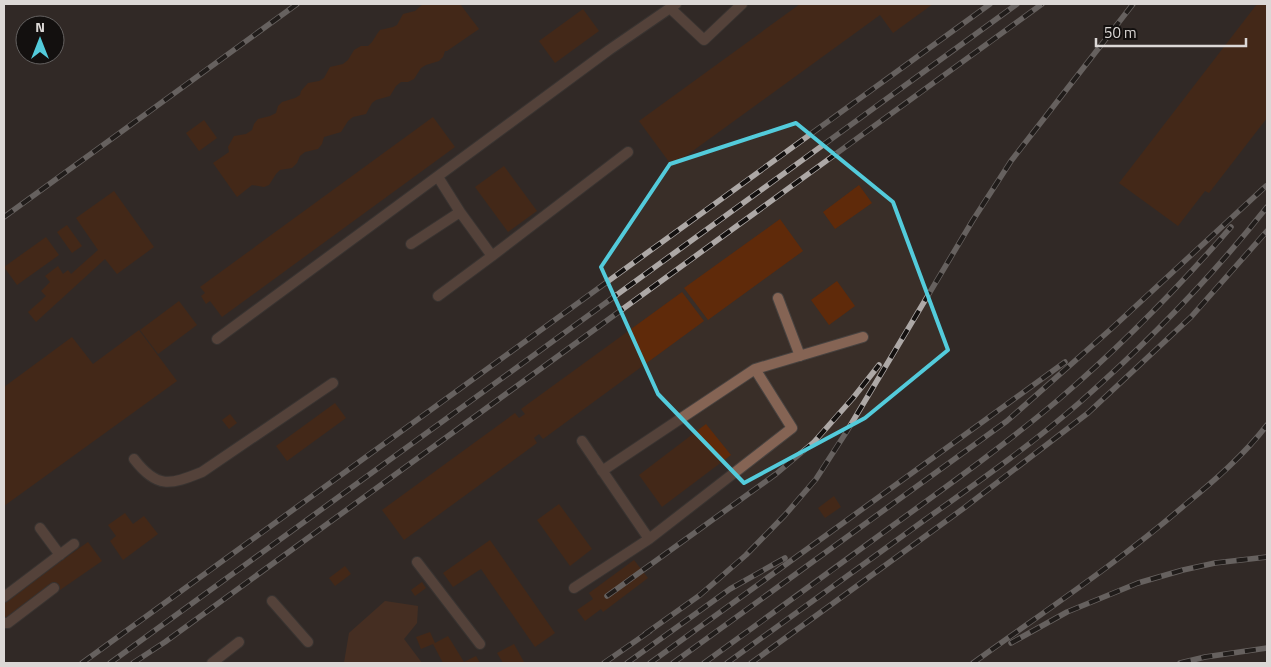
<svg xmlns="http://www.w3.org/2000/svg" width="1271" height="667" viewBox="0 0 1271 667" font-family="'Titillium Web',sans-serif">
  <rect width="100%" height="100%" fill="#2c2724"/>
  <path fill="#392e28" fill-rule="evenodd" d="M 4,4 L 1267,4 L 1267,663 L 4,663 ZM 25,25 L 55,25 L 55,55 L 25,55 Z"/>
  <path fill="#653820" d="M 385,601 L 418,606 L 417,623 L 404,639 L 422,663 L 344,663 L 349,633 Z"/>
  <path fill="#5f2a0a" d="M 423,4 L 460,4 L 479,29 L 447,51 L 445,51 L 443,57 L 439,61 L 426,65 L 421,68 L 414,79 L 408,82 L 401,82 L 396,86 L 390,96 L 376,100 L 372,103 L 366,114 L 353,117 L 348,121 L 341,132 L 324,137 L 322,144 L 318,149 L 305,152 L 300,156 L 297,163 L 292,168 L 280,170 L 276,174 L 269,185 L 264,187 L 252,185 L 237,197 L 213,163 L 229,152 L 228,147 L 234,136 L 246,134 L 252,130 L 254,124 L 258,119 L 270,116 L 276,113 L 278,106 L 282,102 L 295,98 L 300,95 L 301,91 L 308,83 L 319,81 L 324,78 L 330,67 L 343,64 L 348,60 L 354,50 L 361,46 L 368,46 L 372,42 L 377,34 L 380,30 L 393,27 L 397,25 L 403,14 L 415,11 Z
    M 800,4 L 933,4 L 893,33 L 880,15 L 672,166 L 639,121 Z
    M 1257,4 L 1267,4 L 1267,118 L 1209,193 L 1205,191 L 1178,226 L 1119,183 Z
    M 583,9 L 599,31 L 555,63 L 539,41 Z
    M 433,117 L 455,147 L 222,317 L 210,301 L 206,304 L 201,296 L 205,293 L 200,287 Z
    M 204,120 L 217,138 L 199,151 L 186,133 Z
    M 504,166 L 537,211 L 508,232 L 475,187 Z
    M 859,185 L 872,203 L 835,229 L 823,212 Z
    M 114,191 L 154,247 L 117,274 L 105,259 L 36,322 L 28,312 L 46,296 L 41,291 L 50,282 L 45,276 L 58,266 L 63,274 L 68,270 L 71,274 L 98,250 L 76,218 Z
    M 780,219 L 803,251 L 708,320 L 684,288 Z
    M 67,225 L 82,246 L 72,253 L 57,232 Z
    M 46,237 L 59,255 L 17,285 L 4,267 Z
    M 837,281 L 855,306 L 829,325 L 811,300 Z
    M 682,292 L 704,321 L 543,439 L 539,434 L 534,438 L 537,443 L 404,540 L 382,510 L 515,413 L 519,418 L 525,414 L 521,409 Z
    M 179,301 L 197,325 L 158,354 L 140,330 Z
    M 139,330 L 177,381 L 4,506 L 4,387 L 72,337 L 93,364 Z
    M 335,403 L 346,418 L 287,461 L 276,446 Z
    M 230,414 L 237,423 L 229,429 L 222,420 Z
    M 706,424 L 731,455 L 662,507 L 639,475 Z
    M 834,496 L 841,507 L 825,518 L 818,508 Z
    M 559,504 L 592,549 L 570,566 L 537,520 Z
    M 125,513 L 133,524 L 144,516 L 158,534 L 123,560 L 110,541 L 116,536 L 108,525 Z
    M 490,540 L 555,633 L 535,647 L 481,569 L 453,587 L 443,573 Z
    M 88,542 L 102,561 L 60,590 L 54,582 L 5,619 L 4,601 Z
    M 634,560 L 648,578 L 603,612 L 601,609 L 585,621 L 577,610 L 593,599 L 589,593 Z
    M 345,566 L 351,574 L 335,586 L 329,578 Z
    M 422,582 L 426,588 L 415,596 L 411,590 Z
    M 430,632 L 435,643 L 448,636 L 464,662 L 476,656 L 480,663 L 443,663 L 433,644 L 421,649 L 416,637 Z
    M 514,644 L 524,662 L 503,663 L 497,653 Z"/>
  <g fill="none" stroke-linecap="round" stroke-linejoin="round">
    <defs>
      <path id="lane" d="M 670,8 L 704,40 L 742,4
        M 411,244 L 460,212 L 438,177
        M 492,256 L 628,152
        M 438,296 L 492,256 L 460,212
        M 778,298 L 800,356
        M 217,339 L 609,50 L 676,4
        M 755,369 L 863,337
        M 134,459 C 157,489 170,485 202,472 L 333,383
        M 602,471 L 755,369 L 792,428 L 649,539
        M 40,528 L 60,555
        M 417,562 L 480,644
        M 574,588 L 649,539 L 582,441
        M 4,597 L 74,544
        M 272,601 L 308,642
        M 4,623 L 8,623 L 54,588
        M 212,663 L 239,642"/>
    </defs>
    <use href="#lane" stroke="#484340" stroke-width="12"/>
    <use href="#lane" stroke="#856454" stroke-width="10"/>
    <defs>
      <path id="rail" d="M 4,217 L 297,4
        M 607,596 L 776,474 L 814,442 L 853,398 L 879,365
        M 645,634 L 700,595 L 746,555 L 785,515 L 816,479 L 847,431 L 973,220 L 1011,161 L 1133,4
        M 1011,643 L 1067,612 L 1138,583 L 1183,570 L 1215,563 L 1267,557
        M 82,663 L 990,4
        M 110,663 L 1017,4
        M 133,663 L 165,642 L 1042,4
        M 604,663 L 650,631
        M 627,663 L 730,589 L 785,558
        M 650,663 L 1065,362
        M 673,663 L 1007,421 L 1111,329 L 1266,186
        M 704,663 C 769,616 834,569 899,521 C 953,482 1007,443 1058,400 C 1120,347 1178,288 1231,227
        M 727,663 C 793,615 860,567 926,519 C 978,482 1031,445 1079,403 C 1147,343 1211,278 1267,207
        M 751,663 L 964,508 L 1088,413 L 1191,317 L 1267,231
        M 973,663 C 1045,611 1119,562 1186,504 C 1215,480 1244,455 1267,425
        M 1180,663 L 1205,657 L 1267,648"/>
    </defs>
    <use href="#rail" stroke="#ada8a6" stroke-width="5.5"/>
    <use href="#rail" stroke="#13100f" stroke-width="4" stroke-dasharray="11" stroke-linecap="butt"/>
  </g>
  <path d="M0 0H1271V667H0ZM 796,123 L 893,202 L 948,350 L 865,418 L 744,483 L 658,394 L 601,267 L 670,164 Z" fill="#2c2724" fill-opacity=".55" fill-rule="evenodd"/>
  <path fill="none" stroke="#53cbdb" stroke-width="4" stroke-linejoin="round" d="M 796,123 L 893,202 L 948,350 L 865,418 L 744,483 L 658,394 L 601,267 L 670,164 Z"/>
  <rect width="1271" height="667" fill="none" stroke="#dcd8d6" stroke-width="10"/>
  <g transform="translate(40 40)"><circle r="24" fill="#13100f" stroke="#63605f"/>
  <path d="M0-4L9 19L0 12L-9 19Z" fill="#53cbdb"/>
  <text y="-8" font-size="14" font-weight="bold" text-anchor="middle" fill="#dcd8d6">N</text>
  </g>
  <path d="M1096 38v8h150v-8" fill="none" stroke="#dcd8d6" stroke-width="2.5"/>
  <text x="1104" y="38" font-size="15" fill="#dcd8d6" stroke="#13100f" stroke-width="4" paint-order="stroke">50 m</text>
</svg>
